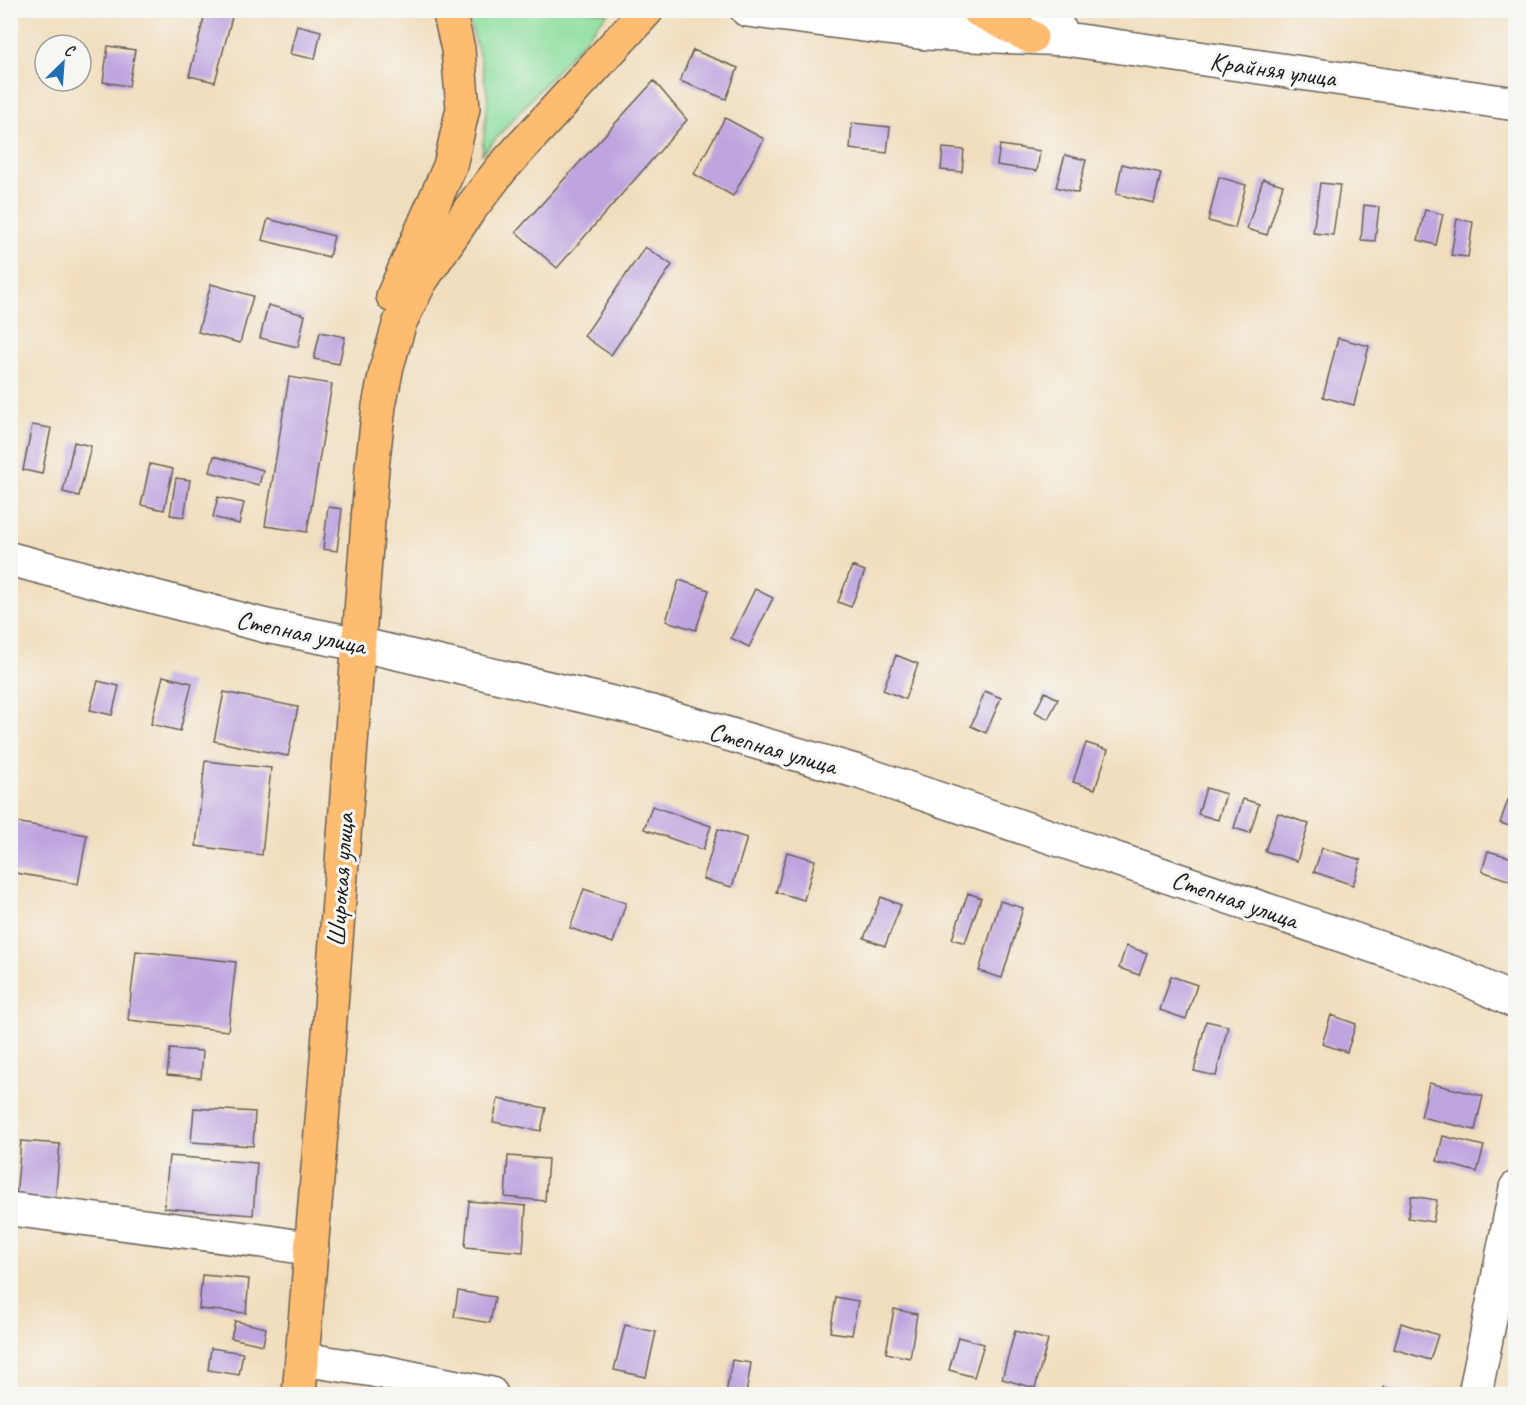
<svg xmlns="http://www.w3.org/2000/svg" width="1526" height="1405" viewBox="0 0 1526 1405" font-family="Caveat,sans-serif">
  <rect width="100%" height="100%" fill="#f6f6f2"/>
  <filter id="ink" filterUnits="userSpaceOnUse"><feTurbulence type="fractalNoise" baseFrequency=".0167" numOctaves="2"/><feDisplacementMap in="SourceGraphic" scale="12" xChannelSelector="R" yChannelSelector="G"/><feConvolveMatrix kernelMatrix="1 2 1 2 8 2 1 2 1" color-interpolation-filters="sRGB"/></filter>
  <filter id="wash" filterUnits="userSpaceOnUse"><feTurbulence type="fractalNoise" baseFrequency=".008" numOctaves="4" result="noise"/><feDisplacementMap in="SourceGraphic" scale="24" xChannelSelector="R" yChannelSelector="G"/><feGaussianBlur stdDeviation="1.35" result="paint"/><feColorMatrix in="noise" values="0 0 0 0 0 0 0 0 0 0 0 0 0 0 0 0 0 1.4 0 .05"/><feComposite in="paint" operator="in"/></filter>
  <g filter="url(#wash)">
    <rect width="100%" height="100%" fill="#f1debe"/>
    <path fill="#8dde9e" stroke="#547d5d" stroke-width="1.5" d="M 585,10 L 608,13 L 482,154 L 488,97 L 481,61 L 471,27 L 463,11 Z"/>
    <g id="blocks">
      <path fill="#bea5df" d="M 206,10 L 232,17 L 215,82 L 189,76 Z
        M 297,25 L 321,31 L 315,59 L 290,54 Z
        M 108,46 L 135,50 L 129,86 L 103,82 Z
        M 693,50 L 738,68 L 726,99 L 680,81 Z
        M 654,81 L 687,120 L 557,268 L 516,232 Z
        M 725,118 L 764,139 L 733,196 L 694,174 Z
        M 852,123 L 890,127 L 887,153 L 850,149 Z
        M 1000,145 L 1040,151 L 1037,171 L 997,165 Z
        M 943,148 L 964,150 L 962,172 L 941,170 Z
        M 1065,155 L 1086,160 L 1078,193 L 1056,187 Z
        M 1122,164 L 1161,173 L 1154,203 L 1116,194 Z
        M 1219,177 L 1246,185 L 1235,228 L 1208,221 Z
        M 1263,179 L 1283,185 L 1267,235 L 1247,229 Z
        M 1320,183 L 1340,185 L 1333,235 L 1313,233 Z
        M 1364,205 L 1379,207 L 1375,241 L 1361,240 Z
        M 1425,210 L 1443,214 L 1436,245 L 1418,240 Z
        M 268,219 L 334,236 L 329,257 L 262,240 Z
        M 1457,219 L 1473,222 L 1468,257 L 1451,255 Z
        M 645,247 L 672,265 L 611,355 L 584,336 Z
        M 211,284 L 253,296 L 240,343 L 198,332 Z
        M 268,305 L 305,315 L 298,347 L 260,338 Z
        M 320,332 L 345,337 L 339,364 L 314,359 Z
        M 1338,338 L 1369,346 L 1354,405 L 1323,397 Z
        M 289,377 L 332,384 L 307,532 L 265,526 Z
        M 32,425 L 51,428 L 42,474 L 23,470 Z
        M 74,442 L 91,446 L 79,496 L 63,492 Z
        M 214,456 L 263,470 L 259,485 L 210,472 Z
        M 150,464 L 173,469 L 164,510 L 141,505 Z
        M 176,478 L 190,480 L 184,517 L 170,515 Z
        M 218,497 L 244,503 L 239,524 L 213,517 Z
        M 328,507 L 342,509 L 337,551 L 323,549 Z
        M 852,566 L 865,571 L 851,607 L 838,602 Z
        M 679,580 L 709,590 L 696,630 L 666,621 Z
        M 755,589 L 773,598 L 749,647 L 731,638 Z
        M 896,655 L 918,664 L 905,699 L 883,690 Z
        M 163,676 L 192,683 L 180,731 L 151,724 Z
        M 98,681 L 119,686 L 112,715 L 90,710 Z
        M 985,691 L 1001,698 L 986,733 L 971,726 Z
        M 224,692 L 298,707 L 288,756 L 214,741 Z
        M 1045,692 L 1058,699 L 1048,719 L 1035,712 Z
        M 1086,743 L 1108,750 L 1095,789 L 1073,782 Z
        M 205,761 L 271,768 L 262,855 L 196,846 Z
        M 1206,788 L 1226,794 L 1218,820 L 1198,814 Z
        M 1243,799 L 1259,804 L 1250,833 L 1234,828 Z
        M 1508,800 L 1516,802 L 1516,828 L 1500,823 Z
        M 652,806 L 711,826 L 703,850 L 644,829 Z
        M 1278,813 L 1309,824 L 1297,861 L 1265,851 Z
        M 10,821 L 87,835 L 78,884 L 10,872 Z
        M 718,829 L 747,838 L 732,887 L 703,879 Z
        M 1322,848 L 1361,860 L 1353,885 L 1314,872 Z
        M 1488,851 L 1516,859 L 1516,883 L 1482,871 Z
        M 787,852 L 815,860 L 804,900 L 776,892 Z
        M 584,889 L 626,903 L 613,943 L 570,928 Z
        M 968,893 L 981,898 L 965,943 L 952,939 Z
        M 881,897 L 901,905 L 885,946 L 864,938 Z
        M 1000,901 L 1023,908 L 1002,978 L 979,971 Z
        M 1126,946 L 1147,953 L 1139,975 L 1119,968 Z
        M 136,951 L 236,962 L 228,1031 L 128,1020 Z
        M 1171,976 L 1197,985 L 1186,1019 L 1160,1010 Z
        M 1331,1015 L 1356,1024 L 1347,1052 L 1322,1044 Z
        M 1206,1021 L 1228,1026 L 1216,1076 L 1194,1071 Z
        M 170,1049 L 203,1051 L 201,1078 L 167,1075 Z
        M 1429,1083 L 1483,1096 L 1475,1130 L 1421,1117 Z
        M 498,1099 L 546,1108 L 541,1131 L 493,1122 Z
        M 194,1108 L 255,1112 L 253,1146 L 191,1142 Z
        M 1443,1136 L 1484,1146 L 1477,1172 L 1437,1161 Z
        M 21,1141 L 60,1144 L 55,1202 L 16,1198 Z
        M 169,1156 L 257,1163 L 253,1215 L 164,1208 Z
        M 508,1156 L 548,1159 L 545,1201 L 505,1197 Z
        M 1411,1196 L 1437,1200 L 1433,1222 L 1408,1218 Z
        M 469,1201 L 526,1206 L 523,1252 L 465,1247 Z
        M 202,1275 L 249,1279 L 246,1313 L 199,1309 Z
        M 458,1291 L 495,1297 L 490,1323 L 454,1317 Z
        M 836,1297 L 858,1301 L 852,1335 L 830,1332 Z
        M 894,1309 L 917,1314 L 910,1358 L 886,1353 Z
        M 235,1321 L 266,1328 L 263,1345 L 231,1338 Z
        M 1401,1323 L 1438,1335 L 1430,1360 L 1394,1349 Z
        M 625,1325 L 656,1332 L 646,1377 L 614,1370 Z
        M 1015,1331 L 1048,1340 L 1035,1388 L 1002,1379 Z
        M 958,1337 L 984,1344 L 974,1377 L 949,1370 Z
        M 211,1348 L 243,1353 L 239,1375 L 208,1370 Z
        M 732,1360 L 751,1363 L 746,1394 L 726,1394 Z
        M 1384,1387 L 1408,1394 L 1382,1394 Z"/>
    </g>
  </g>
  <g filter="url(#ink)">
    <use href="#blocks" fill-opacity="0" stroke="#676055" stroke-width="1.5"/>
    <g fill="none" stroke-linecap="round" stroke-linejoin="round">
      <defs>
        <path id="minor" d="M 747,10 L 926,33 L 1066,39 L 1516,104
          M 1046,10 L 1066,39
          M 10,559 L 266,626 L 358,644 L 652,712 L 862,773 L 1456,974 L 1516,1002
          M 10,1209 L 269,1242 L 312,1249
          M 302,1359 L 373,1370 L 491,1394
          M 1475,1394 L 1516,1188"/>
        <path id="major" d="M 978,10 L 1031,37
          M 393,296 L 450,166 L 463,108 L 458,49 L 449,10
          M 299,1394 L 325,1085 L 372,468 L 379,406 L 387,366 L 400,322 L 420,282 L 470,209 L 502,168 L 647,10"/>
      </defs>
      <use href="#minor" stroke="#676055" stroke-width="36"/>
      <use href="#major" stroke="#676055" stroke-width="36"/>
      <use href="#minor" stroke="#fff" stroke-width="33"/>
      <use href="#major" stroke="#febc70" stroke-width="33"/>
    </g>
  </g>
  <g text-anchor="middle" stroke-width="6" stroke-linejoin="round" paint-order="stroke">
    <g font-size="26" fill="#1c1c1c" stroke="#f6f6f2">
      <text transform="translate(1273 69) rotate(8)" y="9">Крайняя улица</text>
      <text transform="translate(301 632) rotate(12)" y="9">Степная улица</text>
      <text transform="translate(773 748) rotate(16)" y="9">Степная улица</text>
      <text transform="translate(340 880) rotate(-86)" y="9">Широкая улица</text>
      <text transform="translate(1235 899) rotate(19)" y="9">Степная улица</text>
    </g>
  </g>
  <rect width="1526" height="1405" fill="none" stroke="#f6f6f2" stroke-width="36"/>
  <g transform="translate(63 63) rotate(25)"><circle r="28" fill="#f6f6f2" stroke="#9f9f9c" stroke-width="1.5"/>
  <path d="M0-4.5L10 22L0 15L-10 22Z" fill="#1f6fb2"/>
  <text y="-9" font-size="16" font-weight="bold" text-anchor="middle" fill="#1c1c1c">С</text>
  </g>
</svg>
